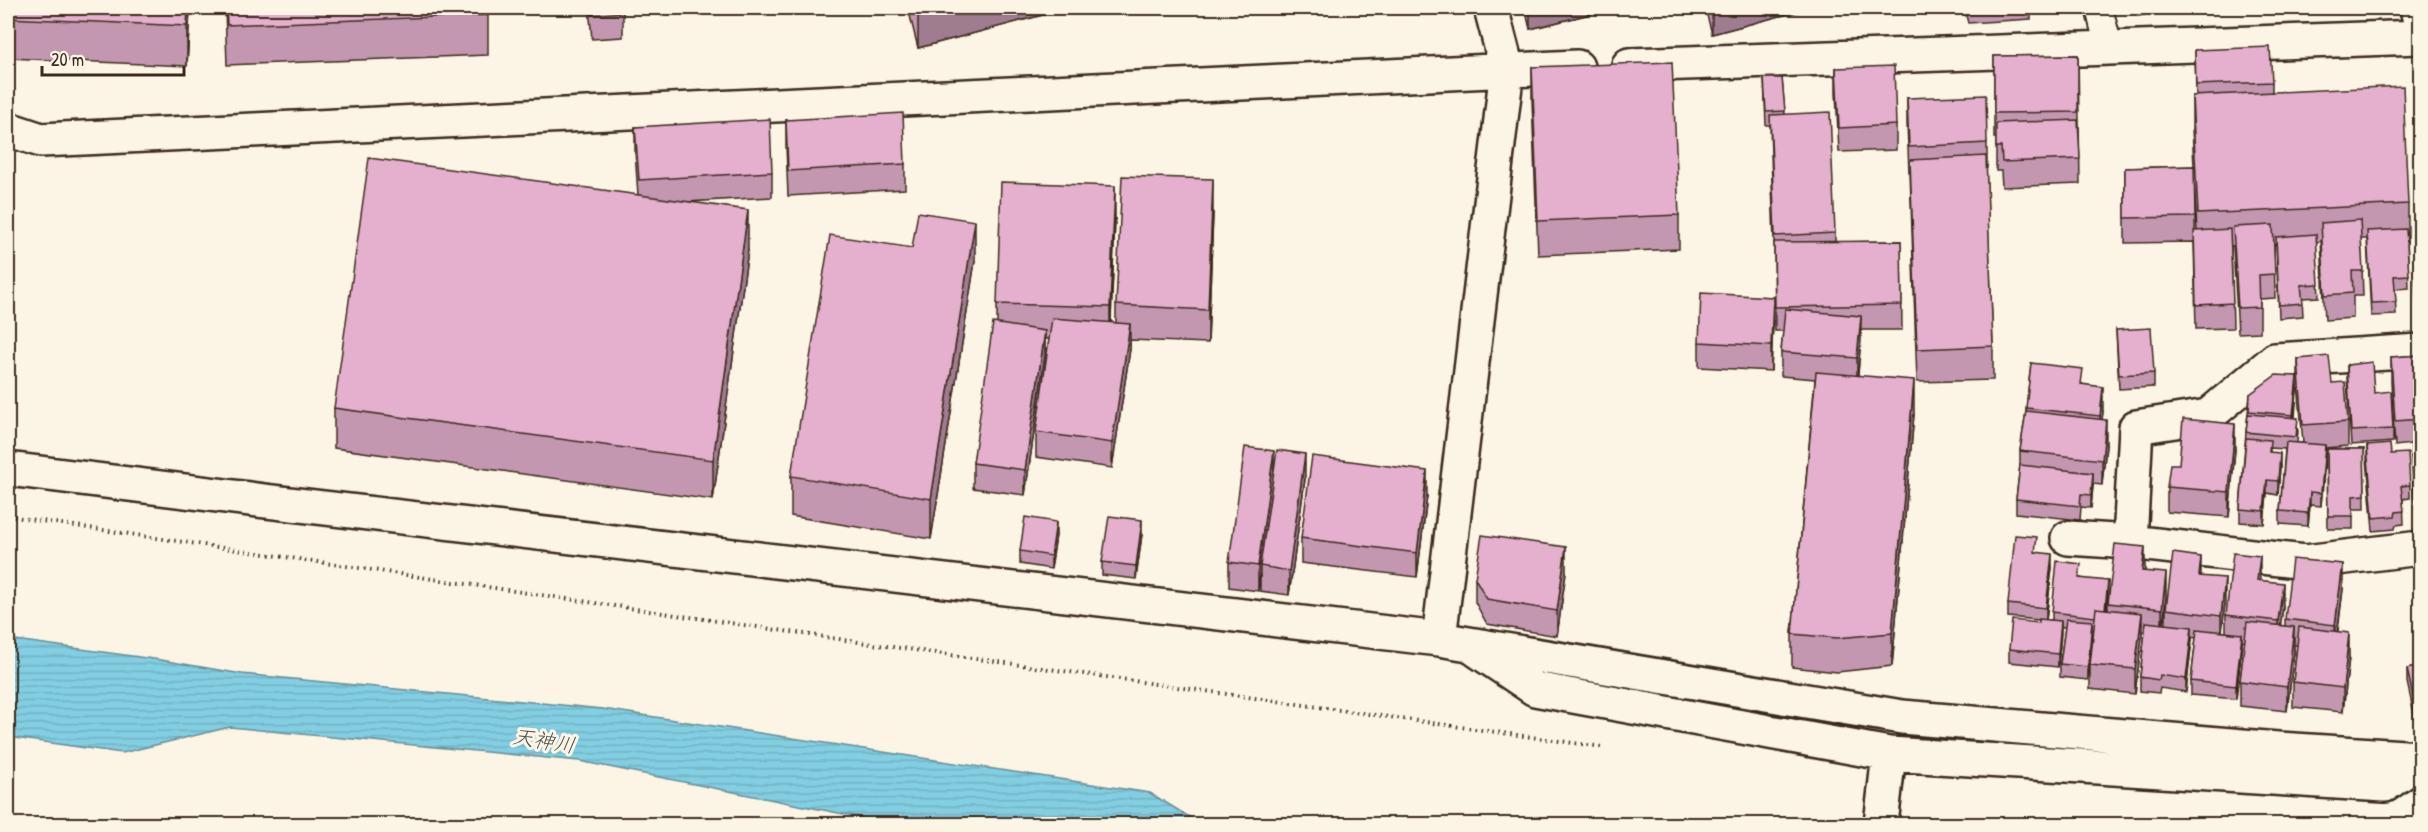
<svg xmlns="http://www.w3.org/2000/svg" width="2428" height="832" viewBox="0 0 2428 832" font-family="'Patrick Hand','Klee One',sans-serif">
  <defs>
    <pattern id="water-rules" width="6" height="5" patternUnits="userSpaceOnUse" patternTransform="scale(1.5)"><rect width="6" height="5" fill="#82cee2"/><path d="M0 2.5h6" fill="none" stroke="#71b1c1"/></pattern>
  </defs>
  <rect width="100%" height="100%" fill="#fcf5e5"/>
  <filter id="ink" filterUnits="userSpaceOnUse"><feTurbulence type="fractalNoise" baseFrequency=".0167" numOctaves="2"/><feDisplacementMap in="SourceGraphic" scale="12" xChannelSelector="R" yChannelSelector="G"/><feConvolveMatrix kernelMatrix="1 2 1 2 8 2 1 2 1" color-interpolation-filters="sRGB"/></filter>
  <g filter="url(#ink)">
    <path fill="url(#water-rules)" stroke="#668c94" stroke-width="1.5" d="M 8,639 L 161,660 L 242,674 L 603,709 L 1150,793 L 1201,824 L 893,824 L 579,761 L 230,727 L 122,753 L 8,737 Z"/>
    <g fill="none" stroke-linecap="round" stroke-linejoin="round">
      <defs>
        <path id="service" d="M 2099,8 L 2109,48"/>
        <path id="minor" d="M 2417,8 L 2420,22
          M 1629,65 L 2420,37
          M 8,129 L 41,140 L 1577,67
          M 2420,351 L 2275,360 L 2208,416 L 2136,427 L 2130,542 L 2305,562 L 2420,548
          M 8,469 L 265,501 L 1439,639 L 1902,717 L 2278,749 L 2420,758
          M 2068,538 L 2130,542
          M 1439,639 L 1507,69 L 1491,8
          M 1477,650 L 1535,689 L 1889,754 L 2385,785 L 2420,760
          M 1881,824 L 1889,754"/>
      </defs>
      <use href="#service" stroke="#3b2a1e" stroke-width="30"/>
      <use href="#minor" stroke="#3b2a1e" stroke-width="38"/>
      <path stroke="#3b2a1e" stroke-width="4" stroke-dasharray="1.5 4.5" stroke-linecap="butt" d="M 8,516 L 872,644 L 1602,747
        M 2400,824 L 2420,824"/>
      <use href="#service" stroke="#fcf5e5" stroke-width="26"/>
      <use href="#minor" stroke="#fcf5e5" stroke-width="33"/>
    </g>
    <path fill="#c497b0" stroke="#3b2a1e" stroke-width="1.5" fill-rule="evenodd" d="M 8,8 L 190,8 L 187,66 L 8,58 Z
      M 225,8 L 488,8 L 488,55 L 227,65 Z
      M 589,8 L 623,8 L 623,37 L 592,39 Z
      M 793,8 L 880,8 L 880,10 L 794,14 Z
      M 908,8 L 1069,8 L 918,48 Z
      M 1525,8 L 1614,8 L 1530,29 Z
      M 1705,8 L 1811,8 L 1712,34 Z
      M 1964,8 L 2031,8 L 2031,19 L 1968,23 Z
      M 2195,50 L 2272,82 L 2272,92 L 2408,204 L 2408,237 L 2407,237 L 2409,288 L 2395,289 L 2396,315 L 2371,316 L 2367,239 L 2361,239 L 2363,296 L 2353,296 L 2353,318 L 2325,320 L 2321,241 L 2316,242 L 2319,297 L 2302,298 L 2303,316 L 2279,318 L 2276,243 L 2274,244 L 2275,298 L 2260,299 L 2260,332 L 2238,333 L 2233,246 L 2231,246 L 2233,328 L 2196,329 L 2194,242 L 2125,243 L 2125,168 L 2194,166 L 2192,129 L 2192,96 L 2196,96 ZM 2194,178 L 2197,231 L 2195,231 L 2195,217 Z
      M 2078,55 L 2080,184 L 2002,187 L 2001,171 L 1996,171 L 1996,138 L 1994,138 L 1994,56 Z
      M 1532,67 L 1679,215 L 1679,249 L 1538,255 L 1532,101 Z
      M 1836,68 L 1896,125 L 1896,150 L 1839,152 L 1836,93 Z
      M 1764,78 L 1782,78 L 1785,115 L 1835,233 L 1835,242 L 1901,241 L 1902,330 L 1861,330 L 1858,375 L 1914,414 L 1892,666 L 1837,672 L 1792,667 L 1792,634 L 1815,379 L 1781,376 L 1781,352 L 1783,331 L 1775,331 L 1774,242 L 1770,125 L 1766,125 Z
      M 1907,98 L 1987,143 L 1987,168 L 1986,168 L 1993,346 L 1993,380 L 1917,382 L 1910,172 L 1909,172 L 1907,123 Z
      M 786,120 L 905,164 L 905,189 L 788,196 L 786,145 Z
      M 635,127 L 772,172 L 772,197 L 688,202 L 748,250 L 713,500 L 334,448 L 334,408 L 638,195 L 635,152 Z
      M 1213,213 L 1208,343 L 1130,340 L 1130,349 L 1112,468 L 1036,457 L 1036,432 L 1049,339 L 1045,339 L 1045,355 L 1025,495 L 973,488 L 973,463 L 997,324 L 997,304 L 1115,219 L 1111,322 L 1116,323 L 1116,305 Z
      M 2421,230 L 2421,310 L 2417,311 L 2413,231 Z
      M 912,248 L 975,261 L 931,539 L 791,516 L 791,476 Z
      M 1773,321 L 1771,371 L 1699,367 L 1699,342 Z
      M 2116,330 L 2154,373 L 2154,387 L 2119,389 Z
      M 2421,355 L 2421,529 L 2417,529 L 2411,456 L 2411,444 L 2395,446 L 2391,382 L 2391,357 Z
      M 2298,359 L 2332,383 L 2348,422 L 2348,446 L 2325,448 L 2325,458 L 2321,506 L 2310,505 L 2308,526 L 2280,524 L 2280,511 L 2285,449 L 2270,448 L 2270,452 L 2280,466 L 2278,495 L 2267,493 L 2264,524 L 2240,522 L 2240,509 L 2246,432 L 2250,394 L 2297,389 L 2295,418 L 2298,431 L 2297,443 L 2303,443 L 2298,383 Z
      M 2031,363 L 2083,384 L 2103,411 L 2102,419 L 2106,445 L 2102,485 L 2093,484 L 2091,508 L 2081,507 L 2080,520 L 2016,513 L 2016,499 L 2020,465 L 2020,451 L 2026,411 Z
      M 2347,365 L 2374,393 L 2393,429 L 2393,442 L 2351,445 L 2347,378 Z
      M 2367,446 L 2410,485 L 2410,498 L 2403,499 L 2404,524 L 2396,525 L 2395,529 L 2373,531 L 2367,459 Z
      M 2235,449 L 2229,517 L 2167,512 L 2167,487 L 2179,464 Z
      M 2327,449 L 2364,449 L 2365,509 L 2353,509 L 2353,529 L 2328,529 Z
      M 1274,469 L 1305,479 L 1289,595 L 1260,591 L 1260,574 L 1258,591 L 1229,587 L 1229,562 Z
      M 1427,496 L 1417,577 L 1301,563 L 1301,538 Z
      M 1142,534 L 1136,579 L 1102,575 L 1102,562 Z
      M 1056,535 L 1051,569 L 1020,564 L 1020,551 Z
      M 2037,552 L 2052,567 L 2046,620 L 2052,620 L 2052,612 L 2081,578 L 2108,594 L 2107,609 L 2108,610 L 2108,603 L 2145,571 L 2166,598 L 2164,624 L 2166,624 L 2166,609 L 2201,576 L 2225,603 L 2222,632 L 2226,632 L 2226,615 L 2260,580 L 2283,607 L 2280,626 L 2285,626 L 2285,619 L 2343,589 L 2338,631 L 2349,657 L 2343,712 L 2293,707 L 2293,682 L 2297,645 L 2294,645 L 2294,652 L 2287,711 L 2240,706 L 2240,681 L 2245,642 L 2242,641 L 2236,699 L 2191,695 L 2191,681 L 2196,638 L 2192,637 L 2186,692 L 2160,688 L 2159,693 L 2140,691 L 2140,677 L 2145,632 L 2142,631 L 2135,694 L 2090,689 L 2090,665 L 2094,630 L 2092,630 L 2088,680 L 2060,677 L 2060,664 L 2065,627 L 2061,627 L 2058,667 L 2009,662 L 2009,649 L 2039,623 L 2039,620 L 2008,617 L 2008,604 Z
      M 1566,572 L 1557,636 L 1487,624 L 1475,602 L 1475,578 Z
      M 2421,666 L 2421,722 L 2416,723 L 2407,682 L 2407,669 Z"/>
    <path fill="#a07b90" stroke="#3b2a1e" stroke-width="1.5" d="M 188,8 L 190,8 L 187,66 L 187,26 Z
      M 944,8 L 1069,8 L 918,48 L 918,14 Z
      M 1530,8 L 1614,8 L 1530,29 Z
      M 1712,8 L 1811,8 L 1712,34 Z
      M 2138,8 L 2179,8 L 2138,16 Z
      M 1213,179 L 1213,213 L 1208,343 L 1208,310 Z
      M 1115,186 L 1115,219 L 1110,341 L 1110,307 Z
      M 748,210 L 748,250 L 713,500 L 713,460 Z
      M 975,221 L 975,261 L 931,539 L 931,499 Z
      M 1773,297 L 1773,321 L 1771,371 L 1771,346 Z
      M 1861,316 L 1861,341 L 1857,383 L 1857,358 Z
      M 1130,324 L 1130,349 L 1112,468 L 1112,443 Z
      M 1045,331 L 1045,355 L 1025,495 L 1025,470 Z
      M 2297,376 L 2297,389 L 2293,429 L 2293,415 Z
      M 1914,380 L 1914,414 L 1892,666 L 1892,633 Z
      M 2103,387 L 2103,411 L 2100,441 L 2100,416 Z
      M 2106,420 L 2106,445 L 2102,485 L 2102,460 Z
      M 2235,424 L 2235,449 L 2229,517 L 2229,492 Z
      M 2325,445 L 2325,458 L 2321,506 L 2321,493 Z
      M 1274,451 L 1274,476 L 1260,566 L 1260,574 L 1258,591 L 1258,566 Z
      M 2280,453 L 2280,466 L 2278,495 L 2278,481 Z
      M 1305,454 L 1305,479 L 1289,595 L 1289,571 Z
      M 1427,471 L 1427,496 L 1417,577 L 1417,553 Z
      M 2093,473 L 2093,486 L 2091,508 L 2091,495 Z
      M 2267,480 L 2267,493 L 2264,524 L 2264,511 Z
      M 2310,492 L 2310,505 L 2308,526 L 2308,513 Z
      M 1142,520 L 1142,534 L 1136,579 L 1136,566 Z
      M 1056,522 L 1056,535 L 1051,569 L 1051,556 Z
      M 1566,547 L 1566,572 L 1557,636 L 1557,611 Z
      M 2145,547 L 2145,572 L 2142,571 Z
      M 2052,554 L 2052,567 L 2046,621 L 2046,608 Z
      M 2260,556 L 2260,581 L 2257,580 Z
      M 2201,557 L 2201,581 L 2199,576 Z
      M 2343,564 L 2343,589 L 2335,649 L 2335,625 Z
      M 2166,573 L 2166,598 L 2162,634 L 2162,609 Z
      M 2225,578 L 2225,603 L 2221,640 L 2221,616 Z
      M 2108,581 L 2108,594 L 2104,631 L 2104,618 Z
      M 2283,583 L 2283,607 L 2278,645 L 2278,621 Z
      M 2142,613 L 2142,638 L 2135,694 L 2135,669 Z
      M 2061,621 L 2061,634 L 2058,667 L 2058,654 Z
      M 2092,621 L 2092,635 L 2088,680 L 2088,667 Z
      M 2192,627 L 2192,640 L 2186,692 L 2186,679 Z
      M 2294,627 L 2294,652 L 2287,711 L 2287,687 Z
      M 2349,633 L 2349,657 L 2343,712 L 2343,688 Z
      M 2242,634 L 2242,647 L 2236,699 L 2236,686 Z
      M 2421,708 L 2421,722 L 2416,723 L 2416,709 Z"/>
    <path fill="#e4b0cd" stroke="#3b2a1e" stroke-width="1.5" d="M 8,8 L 188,8 L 187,26 L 8,18 Z
      M 226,8 L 488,8 L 488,15 L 227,25 Z
      M 591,8 L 623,8 L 623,12 L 592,15 Z
      M 917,8 L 944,8 L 918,14 Z
      M 2270,47 L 2272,82 L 2196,85 L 2195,50 Z
      M 2078,55 L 2078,112 L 1994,113 L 1994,56 Z
      M 1672,62 L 1679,215 L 1538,221 L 1532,67 Z
      M 1894,66 L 1896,125 L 1839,128 L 1836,68 Z
      M 1764,78 L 1782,78 L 1785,111 L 1766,112 Z
      M 2403,86 L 2408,204 L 2198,214 L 2192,96 Z
      M 1986,95 L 1987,143 L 1909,147 L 1907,98 Z
      M 1830,112 L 1835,233 L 1775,236 L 1770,115 Z
      M 903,113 L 905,164 L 788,171 L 786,120 Z
      M 770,119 L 772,172 L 639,180 L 635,127 Z
      M 2078,120 L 2080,159 L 2002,162 L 2001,147 L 1996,147 L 1996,123 Z
      M 1986,156 L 1993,346 L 1917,349 L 1910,160 Z
      M 369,158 L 748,210 L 713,460 L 334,408 Z
      M 2194,166 L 2195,217 L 2125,218 L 2125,168 Z
      M 1122,176 L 1213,179 L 1208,310 L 1116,305 Z
      M 1001,182 L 1115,186 L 1110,307 L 997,304 Z
      M 918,212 L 975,221 L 931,499 L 791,476 L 830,235 L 912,248 Z
      M 2360,220 L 2363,271 L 2352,271 L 2353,293 L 2325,295 L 2321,223 Z
      M 2273,225 L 2275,274 L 2259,275 L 2260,307 L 2238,308 L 2233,227 Z
      M 2230,229 L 2233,303 L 2196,305 L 2194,231 Z
      M 2406,229 L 2409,275 L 2394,276 L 2396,302 L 2371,303 L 2367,231 Z
      M 2421,230 L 2421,297 L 2417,297 L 2413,231 Z
      M 2316,234 L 2319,284 L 2301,285 L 2303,303 L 2279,305 L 2276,237 Z
      M 1901,241 L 1902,305 L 1775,307 L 1774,242 Z
      M 1701,293 L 1773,297 L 1771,346 L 1699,342 Z
      M 1785,309 L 1861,316 L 1857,358 L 1781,352 Z
      M 1052,318 L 1130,324 L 1112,443 L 1036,432 Z
      M 993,323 L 1045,331 L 1025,470 L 973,463 Z
      M 2151,328 L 2154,373 L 2119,375 L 2116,330 Z
      M 2421,355 L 2421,419 L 2395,421 L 2391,357 Z
      M 2329,356 L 2332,383 L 2345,382 L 2348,422 L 2303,425 L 2298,359 Z
      M 2372,362 L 2374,393 L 2391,391 L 2393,429 L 2351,431 L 2347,365 Z
      M 2031,363 L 2083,369 L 2081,384 L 2103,387 L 2100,416 L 2026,408 Z
      M 1816,372 L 1914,380 L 1892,633 L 1837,638 L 1792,634 Z
      M 2276,375 L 2297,376 L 2293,415 L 2249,411 L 2250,394 Z
      M 2026,411 L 2106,420 L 2102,460 L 2020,451 Z
      M 2248,414 L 2298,418 L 2296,437 L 2246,432 Z
      M 2183,419 L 2235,424 L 2229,492 L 2167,487 L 2170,464 L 2179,464 Z
      M 2246,438 L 2270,440 L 2269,452 L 2280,453 L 2278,481 L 2267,480 L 2264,511 L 2240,509 Z
      M 2286,442 L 2325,445 L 2321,493 L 2310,492 L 2308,513 L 2280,511 Z
      M 2421,442 L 2421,516 L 2417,516 L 2411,443 Z
      M 2390,444 L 2391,454 L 2408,453 L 2410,485 L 2401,486 L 2404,511 L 2396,512 L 2395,516 L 2373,518 L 2367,446 Z
      M 1245,447 L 1274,451 L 1258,566 L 1229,562 Z
      M 2327,449 L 2364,449 L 2365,495 L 2353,496 L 2353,516 L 2328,516 Z
      M 1277,450 L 1305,454 L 1289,571 L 1260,566 Z
      M 1312,456 L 1427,471 L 1417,553 L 1301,538 Z
      M 2020,465 L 2093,473 L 2091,495 L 2081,494 L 2080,506 L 2016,499 Z
      M 1109,516 L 1142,520 L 1136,566 L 1102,562 Z
      M 1025,517 L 1056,522 L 1051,556 L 1020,551 Z
      M 1482,535 L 1566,547 L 1557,611 L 1487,599 L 1475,578 Z
      M 2015,535 L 2037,537 L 2035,552 L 2052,554 L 2046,608 L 2008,604 Z
      M 2115,544 L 2145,547 L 2142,571 L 2166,573 L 2162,609 L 2108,603 Z
      M 2173,553 L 2201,557 L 2199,576 L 2225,578 L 2221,616 L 2166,609 Z
      M 2233,553 L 2260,556 L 2257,580 L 2283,583 L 2278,621 L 2226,615 Z
      M 2292,559 L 2343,564 L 2335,625 L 2285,619 Z
      M 2057,561 L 2081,564 L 2079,578 L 2108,581 L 2105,609 L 2096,608 L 2095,617 L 2052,612 Z
      M 2096,608 L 2142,613 L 2135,669 L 2090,665 Z
      M 2039,619 L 2061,621 L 2058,654 L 2009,649 L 2012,620 L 2039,623 Z
      M 2066,619 L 2092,621 L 2088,667 L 2060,664 Z
      M 2146,622 L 2192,627 L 2186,679 L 2160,675 L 2159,680 L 2140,677 Z
      M 2247,622 L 2294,627 L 2287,687 L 2240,681 Z
      M 2299,627 L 2349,633 L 2343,688 L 2293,682 Z
      M 2197,629 L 2242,634 L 2236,686 L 2191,681 Z
      M 2421,666 L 2421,708 L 2416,709 L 2407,669 Z"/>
  </g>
  <g text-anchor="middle" stroke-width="6" stroke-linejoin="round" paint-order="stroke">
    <g font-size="21" font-style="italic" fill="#4d534f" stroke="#fcf5e5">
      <text transform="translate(544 741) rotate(9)" y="7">天神川</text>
    </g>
  </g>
  <rect width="2428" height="832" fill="none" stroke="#fcf5e5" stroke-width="30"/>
  <rect x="15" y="15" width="2398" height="802" fill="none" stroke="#3b2a1e" stroke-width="2" filter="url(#ink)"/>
  <path d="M42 66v9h142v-9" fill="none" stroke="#3b2a1e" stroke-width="3"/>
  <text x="51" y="66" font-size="18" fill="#3b2a1e" stroke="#fcf5e5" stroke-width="4.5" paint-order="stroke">20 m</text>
</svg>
